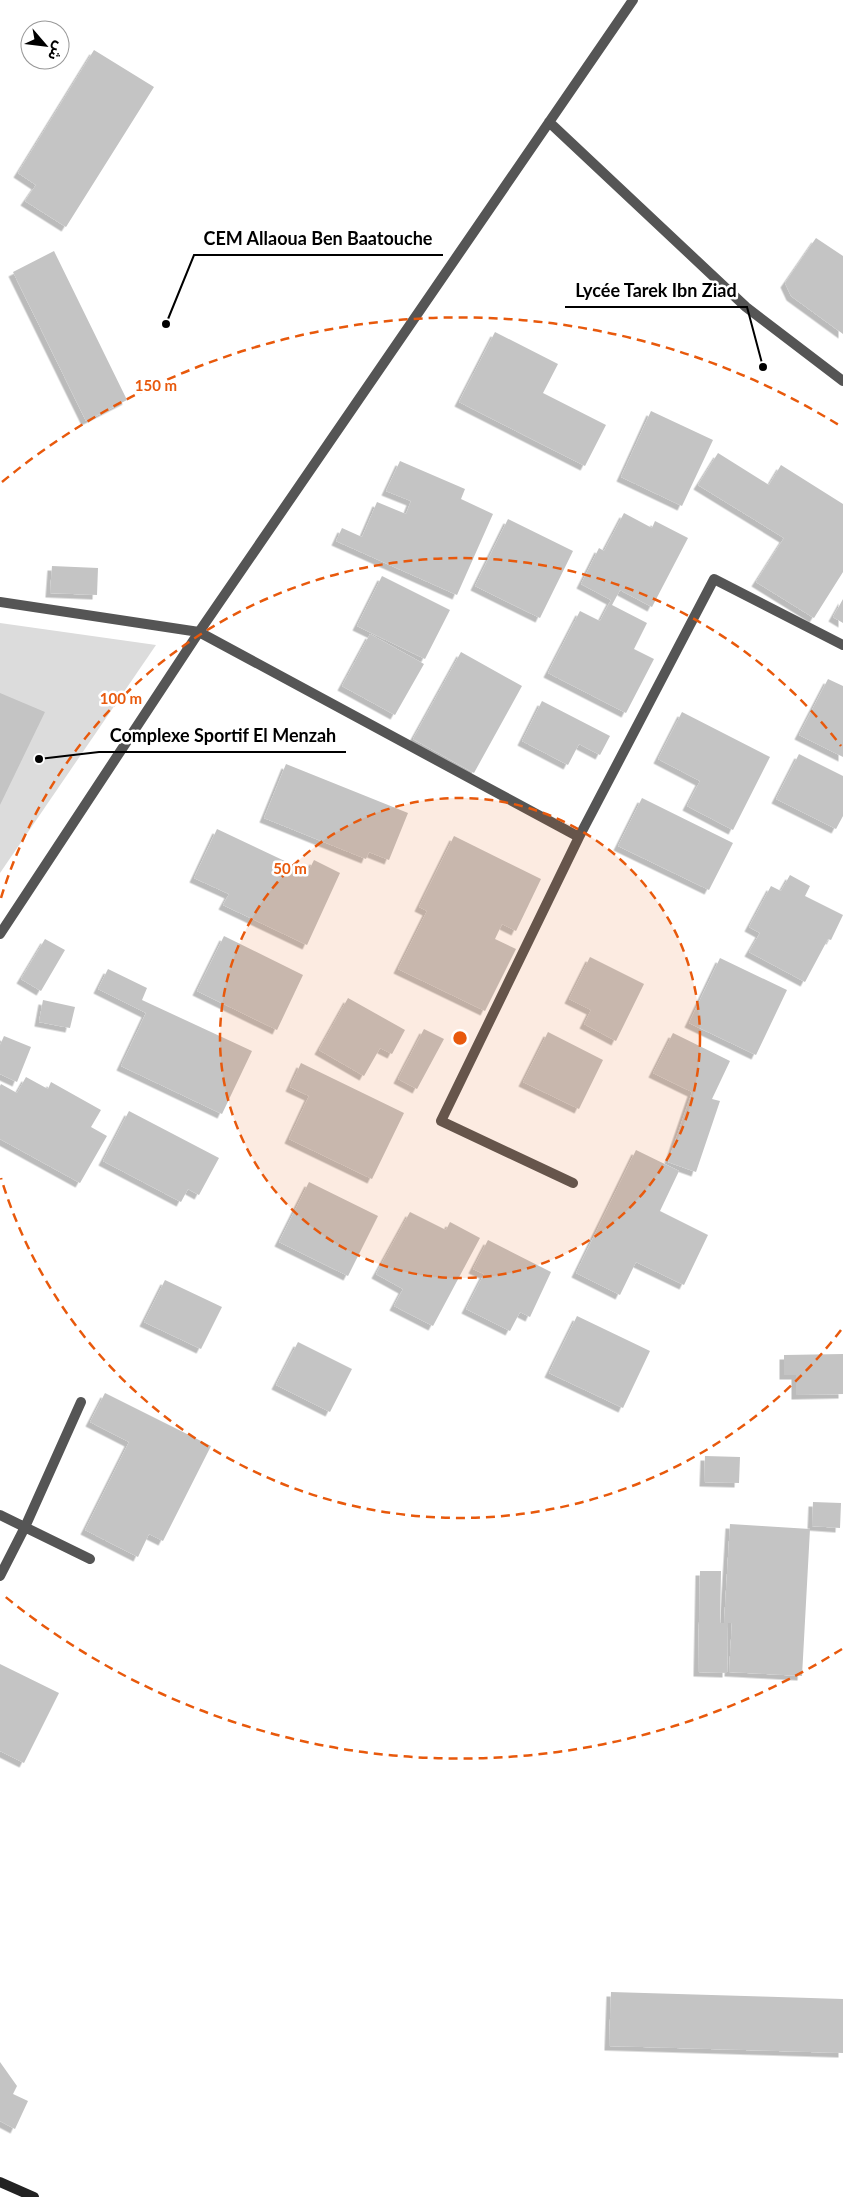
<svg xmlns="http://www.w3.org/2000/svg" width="843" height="2197" viewBox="0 0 843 2197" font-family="Lato,'Noto Sans Arabic',sans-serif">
  <defs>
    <filter id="shadow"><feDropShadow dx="-4.5" dy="4.5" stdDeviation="0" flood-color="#0004"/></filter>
  </defs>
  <rect width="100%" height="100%" fill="#fff"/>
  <path fill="#dcdcdc" d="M 0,623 L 156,645 L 0,873 Z"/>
  <path fill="#c4c4c4" filter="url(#shadow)" d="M 94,50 L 154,87 L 66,227 L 25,201 L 36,185 L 18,173 Z
    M 816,238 L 843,256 L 843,334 L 791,296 L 785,283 Z
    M 54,251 L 127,400 L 86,421 L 13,272 Z
    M 495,332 L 558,364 L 543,393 L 606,425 L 585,466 L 459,402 Z
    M 651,411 L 713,440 L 682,506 L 621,477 Z
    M 718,453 L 769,485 L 781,465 L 843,504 L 843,572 L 814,618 L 756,582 L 784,538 L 698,485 Z
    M 400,461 L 465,489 L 461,499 L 493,514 L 457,595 L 336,541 L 342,528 L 362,537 L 377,502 L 406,514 L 411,501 L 386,491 Z
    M 624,513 L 652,528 L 655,521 L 688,538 L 652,607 L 620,590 L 612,605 L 647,623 L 634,649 L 654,659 L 626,713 L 548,673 L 580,611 L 600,621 L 611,600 L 581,584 L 599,548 L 604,551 Z
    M 508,519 L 573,551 L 540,618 L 475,586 Z
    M 52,566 L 98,568 L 97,595 L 50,593 Z
    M 382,576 L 450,610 L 425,659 L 357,626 Z
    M 843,599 L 843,623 L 833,617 Z
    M 370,634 L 424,664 L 395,715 L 342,686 Z
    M 461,652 L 522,686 L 474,773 L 413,739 Z
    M 828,679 L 843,686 L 843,757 L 799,735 Z
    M 0,693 L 45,712 L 0,805 Z
    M 542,701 L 610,736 L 600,755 L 579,744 L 568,765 L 522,741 Z
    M 682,712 L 770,757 L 733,830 L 687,806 L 700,781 L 658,759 Z
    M 799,754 L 843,776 L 843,816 L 836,829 L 776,799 Z
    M 286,764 L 408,813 L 389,860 L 369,852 L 366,859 L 264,818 Z
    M 642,798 L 733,843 L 709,890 L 618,846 Z
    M 217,829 L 308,872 L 314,860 L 340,873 L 307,945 L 223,905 L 229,894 L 194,878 Z
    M 454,836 L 541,879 L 516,931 L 502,924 L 495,939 L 516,949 L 485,1011 L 398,969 L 427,911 L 419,907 Z
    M 790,875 L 810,886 L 805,896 L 843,915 L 831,940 L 828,939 L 805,982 L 749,952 L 760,933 L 749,927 L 771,886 L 781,891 Z
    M 224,936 L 303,975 L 277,1030 L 197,991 Z
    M 45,939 L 65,950 L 41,991 L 21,979 Z
    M 590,957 L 644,984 L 616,1041 L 584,1024 L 591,1010 L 569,999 Z
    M 720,958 L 787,990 L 756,1055 L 689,1023 Z
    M 108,969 L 147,988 L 142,1000 L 252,1051 L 222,1114 L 121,1066 L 146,1013 L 98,989 Z
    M 348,998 L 405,1030 L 392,1054 L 380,1048 L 364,1076 L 319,1050 Z
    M 43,1000 L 75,1007 L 70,1028 L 39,1022 Z
    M 424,1029 L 444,1039 L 417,1089 L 398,1079 Z
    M 548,1032 L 603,1060 L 579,1109 L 523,1082 Z
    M 673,1033 L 730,1061 L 712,1099 L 720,1101 L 696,1172 L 668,1162 L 692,1092 L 653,1073 Z
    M 4,1036 L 31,1047 L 17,1082 L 0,1074 L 0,1045 Z
    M 301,1063 L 404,1113 L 372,1179 L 289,1139 L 309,1096 L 290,1087 Z
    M 26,1077 L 48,1089 L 51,1082 L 101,1110 L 91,1127 L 107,1136 L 80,1183 L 0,1139 L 0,1086 L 1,1084 L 17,1093 Z
    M 129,1111 L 219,1158 L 199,1195 L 188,1189 L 181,1202 L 103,1161 Z
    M 636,1150 L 679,1171 L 660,1211 L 708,1235 L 684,1285 L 636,1262 L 620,1295 L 576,1273 Z
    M 309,1182 L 378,1216 L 348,1276 L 279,1242 Z
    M 410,1212 L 446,1230 L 450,1222 L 480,1238 L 433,1326 L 394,1306 L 403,1289 L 376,1274 Z
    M 488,1240 L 551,1272 L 530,1317 L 520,1312 L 510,1331 L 466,1309 L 484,1274 L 473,1269 Z
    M 165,1280 L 222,1307 L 201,1349 L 144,1322 Z
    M 577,1316 L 650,1351 L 623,1408 L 549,1373 Z
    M 298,1342 L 352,1369 L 330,1412 L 276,1385 Z
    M 843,1354 L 843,1394 L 796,1395 L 796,1375 L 784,1375 L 784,1355 Z
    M 105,1393 L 211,1446 L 163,1541 L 149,1534 L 138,1557 L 85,1530 L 129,1442 L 90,1422 Z
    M 705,1456 L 740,1457 L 739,1483 L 704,1482 Z
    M 813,1502 L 841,1503 L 840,1528 L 812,1526 Z
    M 730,1524 L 810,1529 L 802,1676 L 729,1672 L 732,1623 L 724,1623 Z
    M 700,1571 L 721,1571 L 720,1623 L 728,1623 L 727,1673 L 698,1672 Z
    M 0,1664 L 59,1693 L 24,1763 L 0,1751 Z
    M 611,1992 L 843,1999 L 843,2053 L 609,2046 Z
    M 0,2062 L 17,2086 L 13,2094 L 28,2101 L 15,2129 L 0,2121 Z"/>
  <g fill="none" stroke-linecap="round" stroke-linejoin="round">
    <path stroke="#555" stroke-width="10" d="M 0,1515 L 90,1559
      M 0,1576 L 25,1527 L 81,1402"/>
    <path stroke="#555" stroke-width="10" d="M 549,122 L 746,307 L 843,381
      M 0,602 L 199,632 L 579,837
      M 0,934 L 199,632 L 633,0
      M 573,1183 L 441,1121 L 579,837 L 714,579 L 843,645"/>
    <path stroke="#222" stroke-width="10" d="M 0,2182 L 34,2197"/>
  </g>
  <circle cx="460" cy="1038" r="240" fill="#e8590c" fill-opacity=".12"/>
  <g fill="none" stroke="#e8590c" stroke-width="2.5" stroke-dasharray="9 6">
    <circle cx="460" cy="1038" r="240"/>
    <path d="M841 1330A480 480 0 0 1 1 1178M1 898A480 480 0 0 1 841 746"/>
    <path d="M842 1649A720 720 0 0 1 2 1594M2 482A720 720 0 0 1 842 427"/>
  </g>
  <circle cx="460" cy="1038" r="8" fill="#e8590c" stroke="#fff" stroke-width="2.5"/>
  <g font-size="15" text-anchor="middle" font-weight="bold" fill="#e8590c" stroke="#fff" stroke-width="5" stroke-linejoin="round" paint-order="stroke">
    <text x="156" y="391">150 m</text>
    <text x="121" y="704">100 m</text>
    <text x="290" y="874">50 m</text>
  </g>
  <path fill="none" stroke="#000" stroke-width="2" d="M166 324L194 255H443M763 367L747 307H565M39 759L99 752H346"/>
  <g fill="#000" stroke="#fff" stroke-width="2">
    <circle cx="166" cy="324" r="5"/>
    <circle cx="763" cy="367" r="5"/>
    <circle cx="39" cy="759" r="5"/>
  </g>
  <g font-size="18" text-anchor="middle" font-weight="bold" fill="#000" stroke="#fff" stroke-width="5" stroke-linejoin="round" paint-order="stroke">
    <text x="318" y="245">CEM Allaoua Ben Baatouche</text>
    <text x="656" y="297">Lycée Tarek Ibn Ziad</text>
    <text x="223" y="742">Complexe Sportif El Menzah</text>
  </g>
  <g transform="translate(45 45) rotate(118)"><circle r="24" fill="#ffffff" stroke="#999999"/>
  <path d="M0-4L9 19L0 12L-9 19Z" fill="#000000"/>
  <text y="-8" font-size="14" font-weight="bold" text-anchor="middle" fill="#000000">ش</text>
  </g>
</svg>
